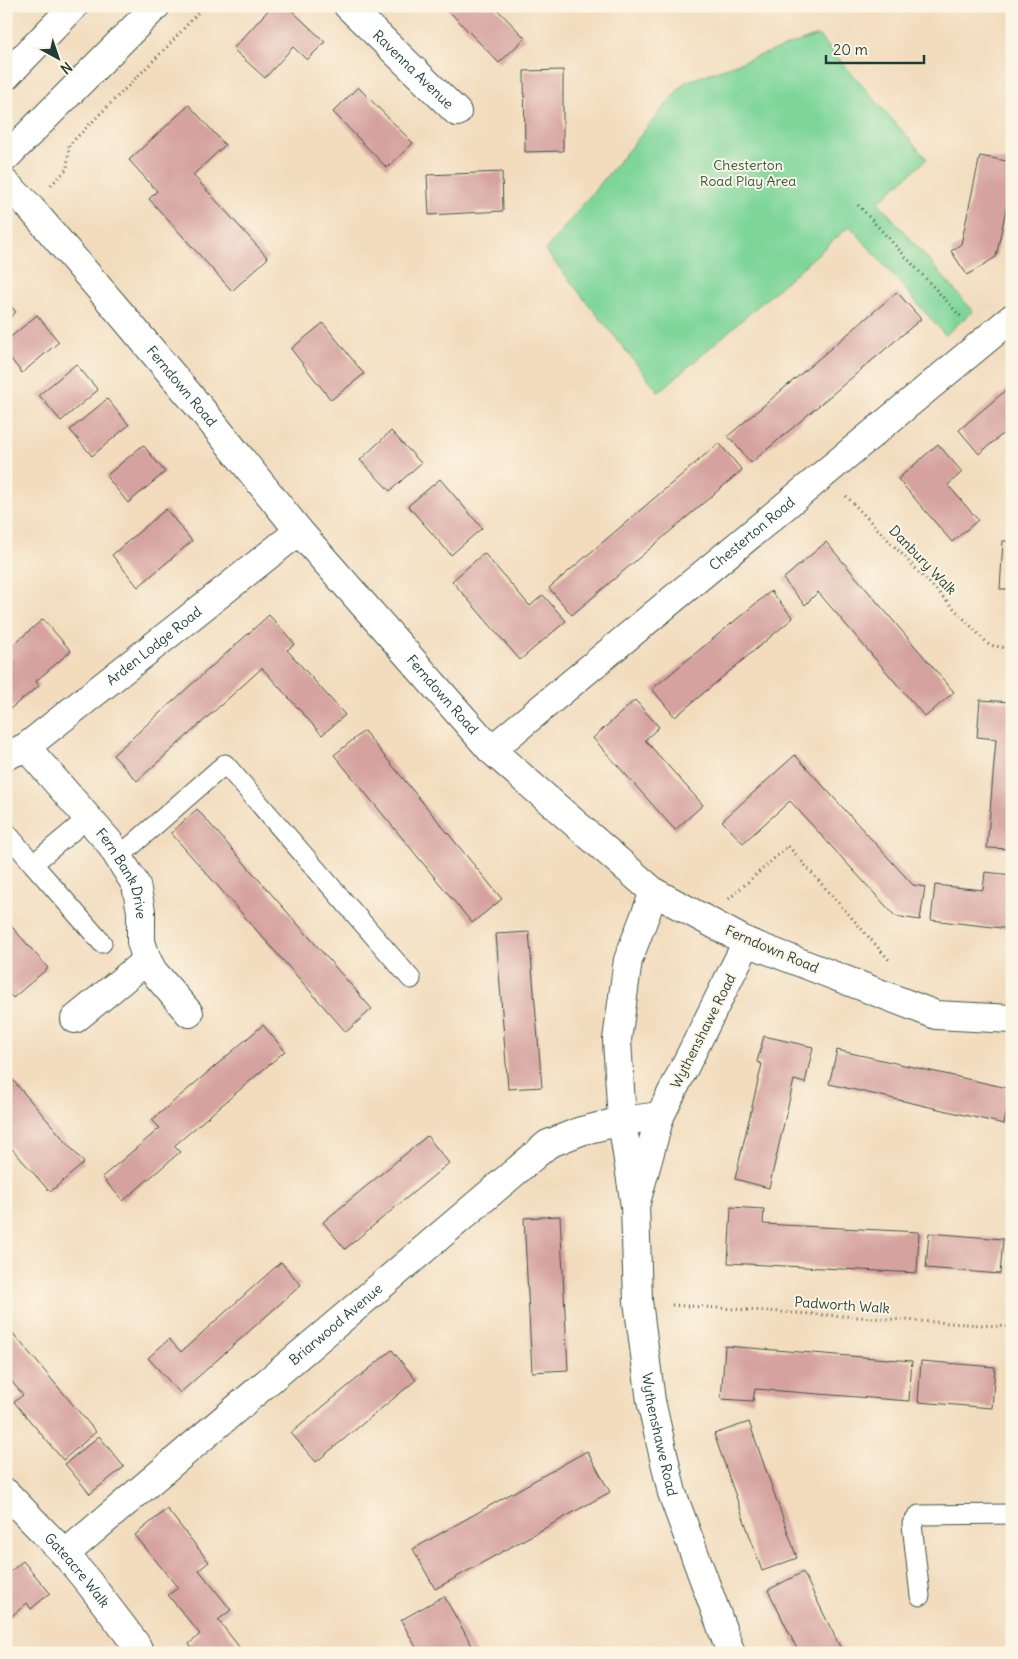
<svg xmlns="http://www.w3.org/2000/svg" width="1018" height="1659" viewBox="0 0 1018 1659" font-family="Delius,sans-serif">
  <rect width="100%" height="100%" fill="#fcf5e5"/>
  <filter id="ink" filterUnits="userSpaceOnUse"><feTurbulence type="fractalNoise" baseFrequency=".02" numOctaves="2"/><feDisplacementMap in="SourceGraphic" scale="10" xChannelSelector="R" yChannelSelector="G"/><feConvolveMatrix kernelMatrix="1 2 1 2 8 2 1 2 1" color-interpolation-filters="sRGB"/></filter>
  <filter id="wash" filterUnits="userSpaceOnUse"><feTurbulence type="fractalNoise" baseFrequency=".0096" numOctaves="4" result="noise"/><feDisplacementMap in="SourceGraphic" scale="20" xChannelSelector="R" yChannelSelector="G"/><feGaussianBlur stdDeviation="1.12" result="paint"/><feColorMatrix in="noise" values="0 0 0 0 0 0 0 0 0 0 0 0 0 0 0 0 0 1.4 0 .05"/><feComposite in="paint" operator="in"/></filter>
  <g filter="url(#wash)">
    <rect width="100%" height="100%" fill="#f2dcbd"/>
    <path fill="#7dd59a" stroke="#4e8967" d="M 818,35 L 927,159 L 878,202 L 973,311 L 945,335 L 850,226 L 659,392 L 545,250 L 685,82 Z"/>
    <g id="blocks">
      <path fill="#d5a29f" d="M 272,6 L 287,6 L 325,42 L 307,60 L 293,47 L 265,78 L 233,49 Z
        M 444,6 L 494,6 L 525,38 L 499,63 Z
        M 563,70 L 563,151 L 525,152 L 524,71 Z
        M 358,87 L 413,143 L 387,168 L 333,112 Z
        M 189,105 L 225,145 L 193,175 L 268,258 L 232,291 L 149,199 L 157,191 L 129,160 Z
        M 980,156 L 1012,162 L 1012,201 L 1008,200 L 996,257 L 967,275 L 951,251 L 961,244 Z
        M 502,172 L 503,211 L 429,215 L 427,175 Z
        M 897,292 L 921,319 L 751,463 L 728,436 Z
        M 6,300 L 16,312 L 6,321 Z
        M 37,315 L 59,342 L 22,373 L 6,353 L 6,341 Z
        M 323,323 L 364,374 L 331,400 L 291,349 Z
        M 76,364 L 98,390 L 61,421 L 39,395 Z
        M 1012,385 L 1012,426 L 979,454 L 959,430 Z
        M 107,399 L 129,425 L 92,456 L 70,430 Z
        M 391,431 L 421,463 L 390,491 L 360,460 Z
        M 719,443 L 742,470 L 572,615 L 549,588 Z
        M 938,444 L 962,472 L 948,485 L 978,520 L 952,542 L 898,479 Z
        M 143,445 L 165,472 L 128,503 L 106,476 Z
        M 440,479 L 482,528 L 451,555 L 408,506 Z
        M 166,509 L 192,541 L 138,587 L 112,555 Z
        M 1003,541 L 1012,541 L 1012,589 L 1000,589 Z
        M 826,542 L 954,692 L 925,717 L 818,592 L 805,605 L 783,579 Z
        M 484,553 L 530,606 L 543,595 L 566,621 L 520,660 L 452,581 Z
        M 771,591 L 793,618 L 675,717 L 652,689 Z
        M 269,615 L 295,644 L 287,650 L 345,715 L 322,735 L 262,668 L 137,781 L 113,755 Z
        M 43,619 L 71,651 L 36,681 L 39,686 L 6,712 L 6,660 L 13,655 L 8,649 Z
        M 635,700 L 659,727 L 645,740 L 703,805 L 675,830 L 593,738 Z
        M 980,700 L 1012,702 L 1012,849 L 987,848 L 996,739 L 977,737 Z
        M 364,731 L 502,899 L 472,923 L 334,755 Z
        M 795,755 L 913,885 L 925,887 L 920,920 L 895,916 L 790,801 L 743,843 L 722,821 Z
        M 197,809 L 372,1009 L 346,1032 L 171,833 Z
        M 985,872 L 1012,875 L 1011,929 L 931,920 L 935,885 L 983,890 Z
        M 6,920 L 48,968 L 13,998 L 6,990 Z
        M 529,932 L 542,1087 L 508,1089 L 496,934 Z
        M 263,1025 L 285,1051 L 174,1146 L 180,1152 L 123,1201 L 102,1177 L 160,1128 L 152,1120 Z
        M 764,1036 L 813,1047 L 805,1083 L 794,1080 L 769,1188 L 735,1179 L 762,1064 L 757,1062 Z
        M 837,1050 L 1012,1089 L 1004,1124 L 829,1084 Z
        M 6,1072 L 84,1163 L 50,1192 L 6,1142 Z
        M 427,1136 L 449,1163 L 345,1249 L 323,1222 Z
        M 731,1207 L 764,1209 L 763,1224 L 919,1232 L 917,1273 L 728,1263 Z
        M 560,1216 L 568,1370 L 532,1372 L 524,1218 Z
        M 929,1233 L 1003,1239 L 1000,1274 L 926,1268 Z
        M 281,1262 L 301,1285 L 180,1393 L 148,1358 L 169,1339 L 181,1352 Z
        M 6,1325 L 96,1432 L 63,1460 L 14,1402 L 23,1395 L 6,1375 Z
        M 725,1346 L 912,1361 L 909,1401 L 755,1389 L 753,1401 L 721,1399 Z
        M 392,1350 L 416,1380 L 316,1462 L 291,1433 Z
        M 921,1361 L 995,1367 L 992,1408 L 918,1402 Z
        M 749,1422 L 797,1558 L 762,1571 L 714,1434 Z
        M 99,1436 L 124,1467 L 90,1494 L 65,1464 Z
        M 587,1451 L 610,1492 L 435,1589 L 413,1549 Z
        M 167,1509 L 209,1562 L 199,1570 L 231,1610 L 218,1620 L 244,1653 L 196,1653 L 189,1644 L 200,1634 L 168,1595 L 178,1588 L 135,1535 Z
        M 23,1561 L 50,1593 L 31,1609 L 27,1603 L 6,1621 L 6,1575 Z
        M 803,1572 L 843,1653 L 799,1653 L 768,1590 Z
        M 444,1596 L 476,1653 L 419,1653 L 401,1620 Z"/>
    </g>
  </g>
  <g filter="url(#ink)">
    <use href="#blocks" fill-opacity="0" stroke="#3f5549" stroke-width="1"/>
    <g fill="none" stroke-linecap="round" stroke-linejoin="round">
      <defs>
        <path id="service" d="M 88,818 L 33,864 L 102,943
          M 6,832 L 33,864
          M 119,859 L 130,847 L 225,764 L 411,979
          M 920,1596 L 912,1524 L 919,1515 L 1012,1514"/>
        <g id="minor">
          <path id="s1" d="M 348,6 L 457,112"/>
          <path id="s2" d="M 26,747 L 109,842 L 136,885 L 141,911 L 141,942 L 147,960 L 153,971 L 189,1013"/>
          <path id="s3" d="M 491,750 L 1012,318"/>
          <path id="s4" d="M 6,756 L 26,747 L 299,531"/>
          <path d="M 747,942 L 936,1015 L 1012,1019"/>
          <path d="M 75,1019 L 147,960"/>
          <path id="s5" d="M 6,1493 L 65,1554 L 90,1584 L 135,1643 L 140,1653"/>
          <path id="s6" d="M 65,1554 L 548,1144 L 581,1131 L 622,1121 L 660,1116"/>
        </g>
        <g id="secondary">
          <path id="s7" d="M 6,184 L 28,205 L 122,315 L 206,415 L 299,531 L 491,750 L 654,892 L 747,942 L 660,1116 L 635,1206"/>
          <path id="s8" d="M 654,892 L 628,960 L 617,1040 L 622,1121 L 635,1206 L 638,1301 L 651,1401 L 672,1493 L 731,1653"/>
        </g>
        <path id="trunk" d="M 6,76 L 74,6
          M 6,157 L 156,6"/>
      </defs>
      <use href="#service" stroke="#3f5549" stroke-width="21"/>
      <use href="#minor" stroke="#3f5549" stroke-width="30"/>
      <use href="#secondary" stroke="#3f5549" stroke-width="30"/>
      <use href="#trunk" stroke="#3f5549" stroke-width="30"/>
      <path stroke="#3f5549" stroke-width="3" stroke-dasharray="1 4" stroke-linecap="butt" d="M 51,185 L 67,169 L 69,145 L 167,47 L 204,6
        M 858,205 L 963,319
        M 846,496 L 989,645 L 1012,649
        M 729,899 L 788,846 L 890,961
        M 672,1305 L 1012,1327"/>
      <use href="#service" stroke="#fff" stroke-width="19"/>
      <use href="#minor" stroke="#fff" stroke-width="28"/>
      <use href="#secondary" stroke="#fff" stroke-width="28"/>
      <use href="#trunk" stroke="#fff" stroke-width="28"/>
    </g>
  </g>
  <g text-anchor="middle" stroke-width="4" stroke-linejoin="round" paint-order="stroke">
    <g font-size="14" fill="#1f3d34" stroke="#fcf5e5">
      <text dy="5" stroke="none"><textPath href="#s1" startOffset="91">Ravenna Avenue</textPath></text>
      <text dy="5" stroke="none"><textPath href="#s7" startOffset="268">Ferndown Road</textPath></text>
      <text dy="5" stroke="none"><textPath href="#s3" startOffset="339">Chesterton Road</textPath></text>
      <text transform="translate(923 560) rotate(46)" y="5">Danbury Walk</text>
      <text dy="5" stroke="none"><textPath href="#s4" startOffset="185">Arden Lodge Road</textPath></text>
      <text dy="5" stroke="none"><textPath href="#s7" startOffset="672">Ferndown Road</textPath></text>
      <text dy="5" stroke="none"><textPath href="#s2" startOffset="161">Fern Bank Drive</textPath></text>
      <text transform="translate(772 949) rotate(23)" y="5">Ferndown Road</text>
      <text transform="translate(703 1031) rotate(-63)" y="5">Wythenshawe Road</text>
      <text transform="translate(842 1305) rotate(4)" y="5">Padworth Walk</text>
      <text dy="5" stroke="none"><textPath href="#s6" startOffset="355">Briarwood Avenue</textPath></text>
      <text dy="5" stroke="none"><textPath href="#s8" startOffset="551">Wythenshawe Road</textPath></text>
      <text dy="5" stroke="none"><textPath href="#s5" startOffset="105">Gateacre Walk</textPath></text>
    </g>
    <g font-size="14" fill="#325b48" stroke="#fcf5e5">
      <text x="748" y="170">Chesterton<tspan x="748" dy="16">Road Play Area</tspan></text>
    </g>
  </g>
  <rect width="1018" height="1659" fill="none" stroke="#fcf5e5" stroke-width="25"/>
  <g transform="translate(58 58) rotate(140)" stroke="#fcf5e5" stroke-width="4" paint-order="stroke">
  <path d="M0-4L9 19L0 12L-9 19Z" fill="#1f3d34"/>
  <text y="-8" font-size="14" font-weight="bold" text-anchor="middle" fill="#1f3d34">N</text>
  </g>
  <path d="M826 55v8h98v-8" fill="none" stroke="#1f3d34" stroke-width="2.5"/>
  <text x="833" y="55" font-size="15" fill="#1f3d34" stroke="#fcf5e5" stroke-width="4" paint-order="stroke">20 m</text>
</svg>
